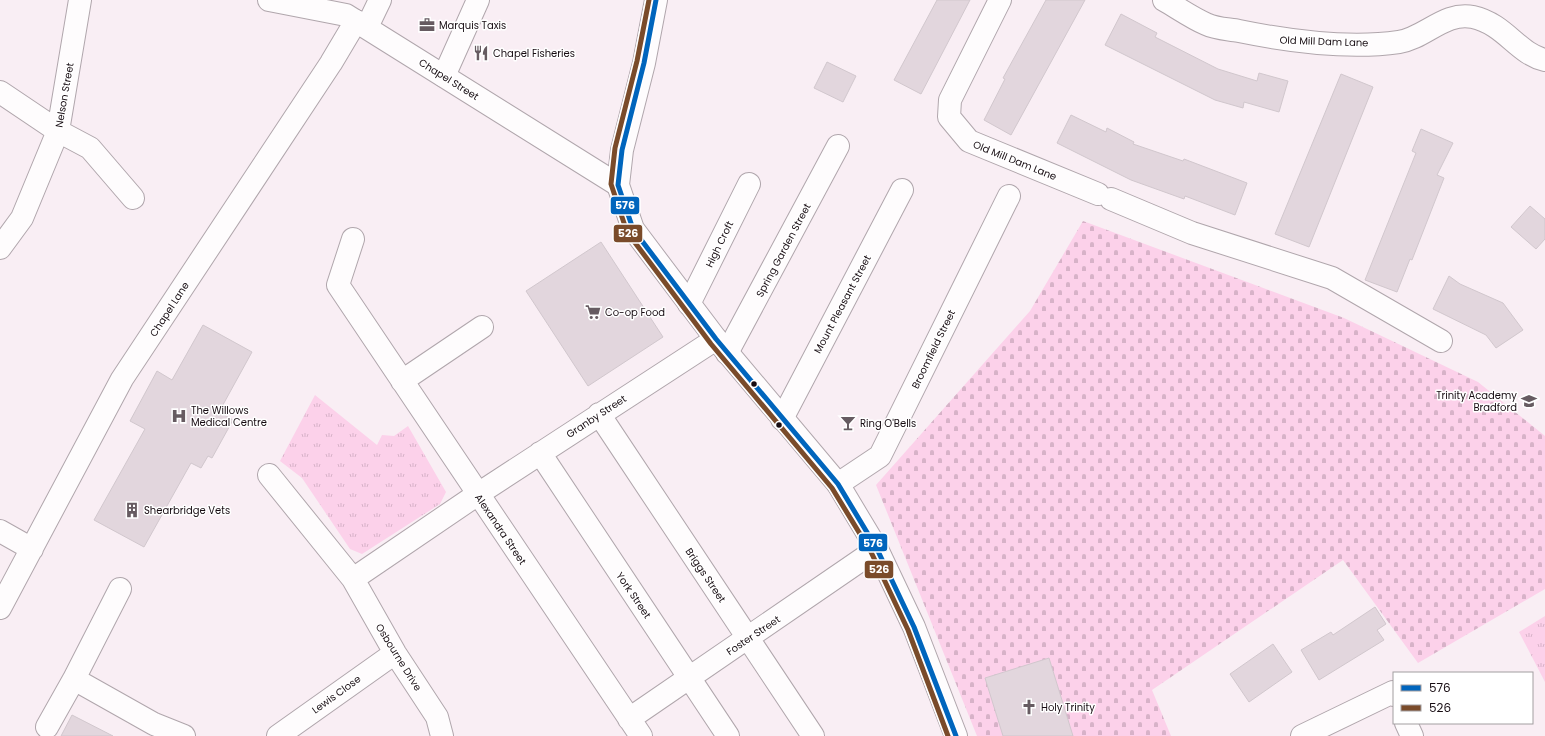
<svg xmlns="http://www.w3.org/2000/svg" width="1545" height="736" viewBox="0 0 1545 736" font-family="Poppins,sans-serif">
  <defs>
    <pattern id="cemetery-stones" width="16" height="16" patternUnits="userSpaceOnUse"><rect width="16" height="16" fill="#fcd1ea"/><path d="M2 7V4a2 2 0 0 1 4 0v3zM10 15v-3a2 2 0 0 1 4 0v3z" fill="#d7b2c8"/></pattern>
    <pattern id="park-tufts" width="24" height="20" patternUnits="userSpaceOnUse"><rect width="24" height="20" fill="#fcd1ea"/><path d="M3 7l-1-3M5 7V3M7 7l1-3M15 17l-1-3M17 17v-4M19 17l1-3" fill="none" stroke="#d7b2c8"/></pattern>
  </defs>
  <rect width="100%" height="100%" fill="#f9eef4"/>
  <path fill="url(#cemetery-stones)" d="M 1083,221 L 1344,318 L 1478,382 L 1545,436 L 1545,589 L 1418,663 L 1343,560 L 1152,690 L 1171,736 L 977,736 L 876,485 L 1030,311 Z"/>
  <path fill="url(#park-tufts)" d="M 315,395 L 377,445 L 382,435 L 394,436 L 408,426 L 446,492 L 440,504 L 362,554 L 350,549 L 302,478 L 280,461 Z
    M 1545,616 L 1545,682 L 1519,632 Z"/>
  <path fill="#e2d6dd" stroke="#d1c7cd" d="M 937,0 L 970,0 L 921,94 L 894,80 Z
    M 1046,0 L 1085,0 L 1011,135 L 984,120 L 1005,79 L 1003,78 Z
    M 1121,14 L 1157,33 L 1155,37 L 1218,69 L 1257,81 L 1259,73 L 1288,81 L 1279,112 L 1244,102 L 1243,108 L 1215,100 L 1105,45 Z
    M 827,62 L 856,76 L 843,102 L 814,88 Z
    M 1341,74 L 1373,87 L 1309,247 L 1275,234 Z
    M 1071,115 L 1106,132 L 1107,128 L 1134,142 L 1133,144 L 1183,161 L 1184,159 L 1247,183 L 1235,215 L 1185,196 L 1184,199 L 1131,180 L 1057,143 Z
    M 1421,129 L 1453,143 L 1437,175 L 1444,178 L 1412,260 L 1410,259 L 1397,292 L 1365,280 L 1416,153 L 1412,151 Z
    M 1530,206 L 1545,219 L 1545,239 L 1536,249 L 1511,227 Z
    M 601,242 L 663,337 L 588,386 L 526,291 Z
    M 1449,276 L 1460,284 L 1503,303 L 1523,330 L 1496,348 L 1486,335 L 1433,309 Z
    M 203,325 L 252,352 L 219,412 L 233,420 L 212,458 L 208,456 L 201,468 L 191,463 L 144,547 L 94,520 L 145,429 L 130,421 L 157,371 L 172,380 Z
    M 1375,607 L 1386,624 L 1377,630 L 1384,640 L 1319,680 L 1301,650 L 1331,632 L 1333,635 Z
    M 1273,644 L 1292,672 L 1249,702 L 1230,674 Z
    M 1049,658 L 1073,736 L 1003,736 L 985,678 Z
    M 72,715 L 113,736 L 61,736 Z"/>
  <g fill="none" stroke-linecap="round" stroke-linejoin="round">
    <defs>
      <path id="minor" d="M 1000,0 L 950,100 L 949,117 L 969,141 L 1098,194
        M 1164,0 C 1178,8 1192,18 1206,24 C 1216,29 1229,29 1239,31 C 1288,41 1350,49 1399,42 C 1425,38 1445,11 1473,17 C 1505,24 1518,54 1545,60
        M 367,27 L 380,0
        M 444,76 L 478,0
        M 0,92 L 58,131 L 90,148 L 133,198
        M 1111,199 L 1192,233 L 1332,278 L 1441,341
        M 353,239 L 338,285 L 641,736
        M 0,248 L 22,218 L 58,131 L 80,0
        M 689,304 L 749,184
        M 727,353 L 838,146
        M 402,381 L 482,327
        M 599,414 L 813,736
        M 782,419 L 902,190
        M 540,453 L 728,736
        M 269,475 L 353,579 L 395,653 L 437,717 L 442,736
        M 838,484 L 880,456 L 1009,196
        M 0,531 L 32,549
        M 353,579 L 478,494 L 716,339
        M 0,608 L 122,379 L 331,63 L 356,21
        M 74,679 L 154,724 L 184,736
        M 629,719 L 877,549
        M 1406,723 L 1412,736
        M 47,727 L 74,679 L 120,589
        M 278,736 L 395,653
        M 1302,736 L 1393,692 L 1394,695"/>
      <path id="tertiary" d="M 269,0 L 346,15 L 618,185"/>
      <path id="primary" d="M 656,0 L 644,63 L 622,150 L 618,185 L 633,229 L 716,339 L 838,484 L 877,549 L 914,627 L 956,736"/>
    </defs>
    <use href="#minor" stroke="#b0a6ac" stroke-width="24"/>
    <use href="#tertiary" stroke="#b0a6ac" stroke-width="24"/>
    <use href="#primary" stroke="#b0a6ac" stroke-width="24"/>
    <use href="#minor" stroke="#fefcfd" stroke-width="22"/>
    <use href="#tertiary" stroke="#fefcfd" stroke-width="22"/>
    <use href="#primary" stroke="#fefcfd" stroke-width="22"/>
    <defs>
      <path id="bus-1" d="M 656,0 L 644,63 L 622,150 L 618,185 L 633,229 L 716,339 L 838,484 L 877,549 L 914,627 L 956,736"/>
      <path id="bus-2" d="M 649,0 L 637,61 L 615,148 L 611,184 L 627,232 L 711,344 L 832,488 L 871,552 L 908,630 L 948,736"/>
    </defs>
    <use href="#bus-1" stroke="#fff" stroke-width="8"/>
    <use href="#bus-2" stroke="#fff" stroke-width="8"/>
    <use href="#bus-1" stroke="#0065bd" stroke-width="5"/>
    <use href="#bus-2" stroke="#7a4b2a" stroke-width="5"/>
  </g>
  <defs>
    <symbol id="office-bare" viewBox="-9 -9 18 18"><path d="M-6-3h4V-5.5h4V-3h4V5H-6ZM-1-4.5V-3h2v-1.5ZM-6 0V1H6V0Z" fill="#665b61" stroke="#fff" stroke-width="2.5" paint-order="stroke"/></symbol>
    <symbol id="restaurant-bare" viewBox="-9 -9 18 18"><path d="M-5-6h1v4h1v-4h1v4h1v-4h1v5L-1.5 .5V6h-2V.5L-5-1ZM5-6V6H3V1.5H1.5Q1.5-4 5-6Z" fill="#665b61" stroke="#fff" stroke-width="2.5" paint-order="stroke"/></symbol>
    <symbol id="supermarket-bare" viewBox="-9 -9 18 18"><path d="M-6-5.5h2.5l.6 2H6L4.5 2H-2.5L-4.4-4H-6ZM-1.5 3.2a1.3 1.3 0 1 0 .1 0ZM3 3.2a1.3 1.3 0 1 0 .1 0Z" fill="#665b61" stroke="#fff" stroke-width="2.5" paint-order="stroke"/></symbol>
    <symbol id="school-bare" viewBox="-9 -9 18 18"><path d="M0-5L7-2L0 1L-7-2ZM-4 1L0 2.5L4 1V4Q0 6-4 4Z" fill="#665b61" stroke="#fff" stroke-width="2.5" paint-order="stroke"/></symbol>
    <symbol id="hospital-bare" viewBox="-9 -9 18 18"><path d="M-5-5h3v3.5h4V-5h3V5h-3V1.5h-4V5h-3Z" fill="#665b61" stroke="#fff" stroke-width="2.5" paint-order="stroke"/></symbol>
    <symbol id="bar-bare" viewBox="-9 -9 18 18"><path d="M-6-5H6L.8 .8V4.5H3.5V6h-7V4.5H-.8V.8Z" fill="#665b61" stroke="#fff" stroke-width="2.5" paint-order="stroke"/></symbol>
    <symbol id="building-bare" viewBox="-9 -9 18 18"><path d="M-4-6H4V6H1V3H-1V6H-4ZM-2.5-4.3h1.7v1.8h-1.7ZM.8-4.3h1.7v1.8H.8ZM-2.5-1h1.7V.8h-1.7ZM.8-1h1.7V.8H.8Z" fill="#665b61" stroke="#fff" stroke-width="2.5" paint-order="stroke"/></symbol>
    <symbol id="church-bare" viewBox="-9 -9 18 18"><path d="M-1.2-6h2.4v3.5h3.3v2.4h-3.3V6h-2.4V-.1h-3.3v-2.4h3.3Z" fill="#665b61" stroke="#fff" stroke-width="2.5" paint-order="stroke"/></symbol>
  </defs>
  <g fill-rule="evenodd">
    <use href="#office-bare" x="416" y="14" width="22" height="22"/>
    <use href="#restaurant-bare" x="470" y="42" width="22" height="22"/>
    <use href="#supermarket-bare" x="582" y="301" width="22" height="22"/>
    <use href="#school-bare" x="1518" y="390" width="22" height="22"/>
    <use href="#hospital-bare" x="168" y="405" width="22" height="22"/>
    <use href="#bar-bare" x="837" y="412" width="22" height="22"/>
    <use href="#building-bare" x="121" y="499" width="22" height="22"/>
    <use href="#church-bare" x="1018" y="696" width="22" height="22"/>
  </g>
  <g fill="#170c12" stroke="#fff" stroke-width="1.5">
    <circle cx="754" cy="384" r="3.5"/>
    <circle cx="779" cy="425" r="3.5"/>
  </g>
  <g text-anchor="middle" stroke-width="3" stroke-linejoin="round" paint-order="stroke">
    <g font-size="10" fill="#170c12" stroke="#fff" text-anchor="start">
      <text x="439" y="29">Marquis Taxis</text>
      <text x="493" y="57">Chapel Fisheries</text>
      <text x="605" y="316">Co-op Food</text>
      <text x="1517" y="399" text-anchor="end">Trinity Academy<tspan x="1517" dy="12">Bradford</tspan></text>
      <text x="191" y="414">The Willows<tspan x="191" dy="12">Medical Centre</tspan></text>
      <text x="860" y="427">Ring O'Bells</text>
      <text x="144" y="514">Shearbridge Vets</text>
      <text x="1041" y="711">Holy Trinity</text>
    </g>
    <g font-size="10" fill="#170c12" stroke="#fff">
      <text transform="translate(1324 41) rotate(2)" y="4">Old Mill Dam Lane</text>
      <text transform="translate(449 79) rotate(32)" y="4">Chapel Street</text>
      <text transform="translate(64 95) rotate(-80)" y="4">Nelson Street</text>
      <text transform="translate(1015 160) rotate(22)" y="4">Old Mill Dam Lane</text>
      <text transform="translate(719 244) rotate(-64)" y="4">High Croft</text>
      <text transform="translate(783 250) rotate(-62)" y="4">Spring Garden Street</text>
      <text transform="translate(842 304) rotate(-62)" y="4">Mount Pleasant Street</text>
      <text transform="translate(169 309) rotate(-57)" y="4">Chapel Lane</text>
      <text transform="translate(933 349) rotate(-64)" y="4">Broomfield Street</text>
      <text transform="translate(596 416) rotate(-33)" y="4">Granby Street</text>
      <text transform="translate(501 529) rotate(56)" y="4">Alexandra Street</text>
      <text transform="translate(706 575) rotate(56)" y="4">Briggs Street</text>
      <text transform="translate(634 595) rotate(56)" y="4">York Street</text>
      <text transform="translate(753 635) rotate(-34)" y="4">Foster Street</text>
      <text transform="translate(399 657) rotate(58)" y="4">Osbourne Drive</text>
      <text transform="translate(336 694) rotate(-36)" y="4">Lewis Close</text>
    </g>
  </g>
  <g stroke="#fff" stroke-width="1.5">
    <rect x="610" y="196" width="30" height="19" rx="4" fill="#0065bd"/>
    <rect x="613" y="224" width="30" height="19" rx="4" fill="#7a4b2a"/>
    <rect x="858" y="533" width="30" height="19" rx="4" fill="#0065bd"/>
    <rect x="864" y="560" width="30" height="19" rx="4" fill="#7a4b2a"/>
  </g>
  <g font-size="11" text-anchor="middle" font-weight="bold" fill="#fff">
    <text x="625" y="209">576</text>
    <text x="628" y="237">526</text>
    <text x="873" y="547">576</text>
    <text x="879" y="573">526</text>
  </g>
  <rect x="1393" y="672" width="140" height="52" fill="#ffffff" stroke="#a29ea0"/>
  <rect x="1401" y="685" width="20" height="6" fill="#0065bd" stroke="#a29ea0"/>
  <text x="1429" y="692" font-size="12" fill="#170c12">576</text>
  <rect x="1401" y="705" width="20" height="6" fill="#7a4b2a" stroke="#a29ea0"/>
  <text x="1429" y="712" font-size="12" fill="#170c12">526</text>
</svg>
